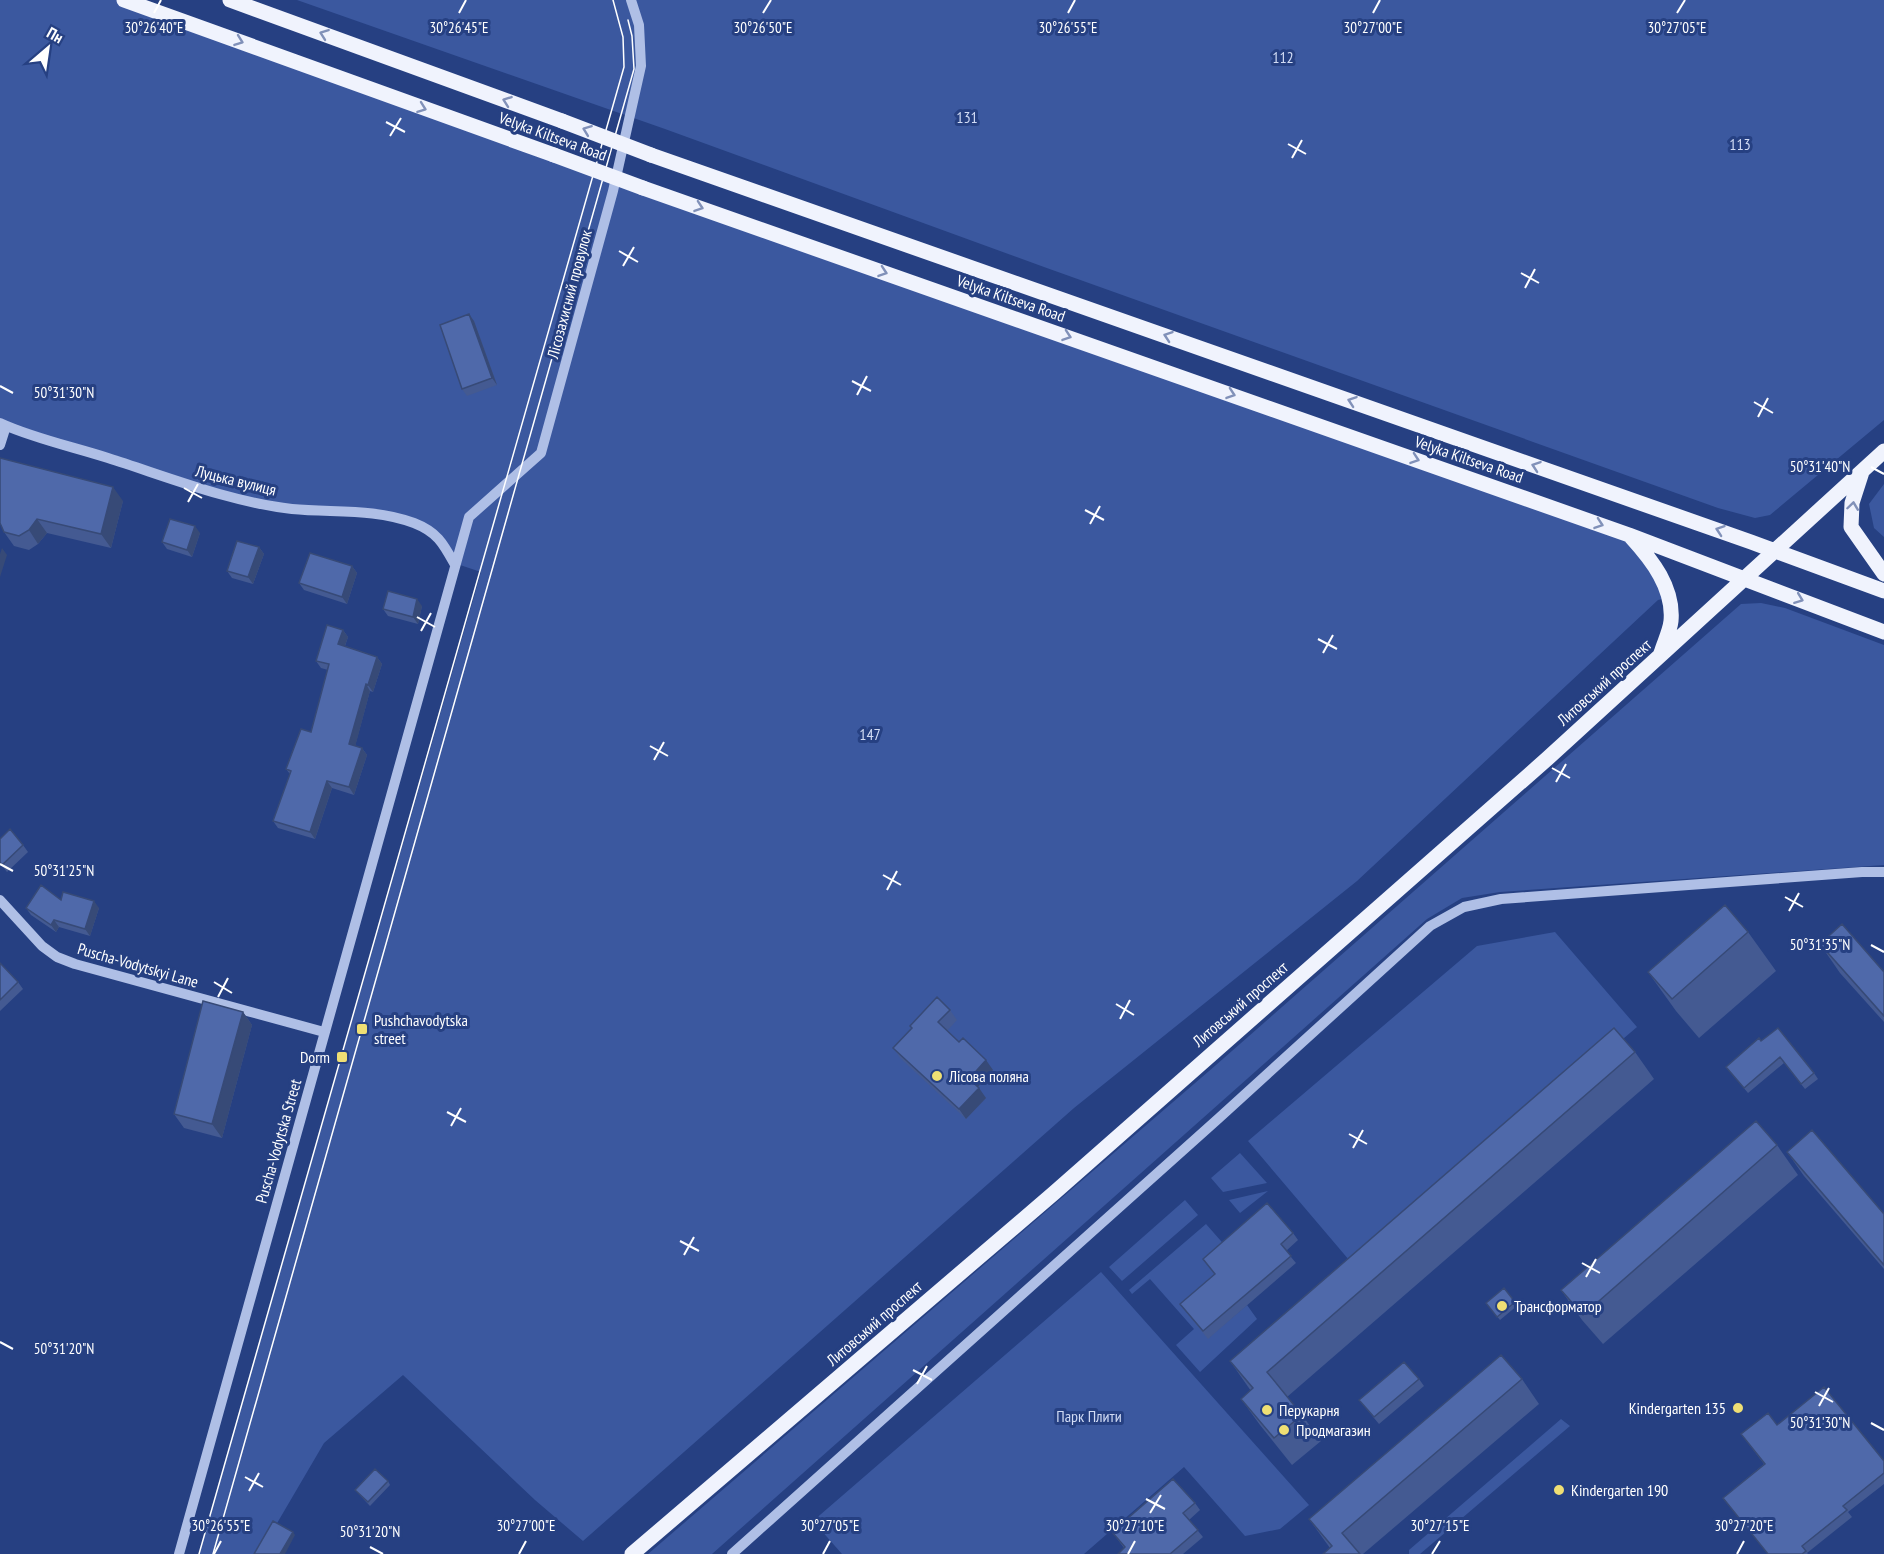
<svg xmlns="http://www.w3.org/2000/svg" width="1884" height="1554" viewBox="0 0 1884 1554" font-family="'PT Sans Narrow',sans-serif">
  <rect width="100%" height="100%" fill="#264082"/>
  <path fill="#3b589f" d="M 0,0 L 124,0 L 1629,535 L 1670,597 L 1658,600 L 1357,881 L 1074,1108 L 583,1541 L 535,1500 L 403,1375 L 324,1443 L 259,1554 L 199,1554 L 481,572 L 454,563 L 442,542 L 415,524 L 232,497 L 0,423 Z
    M 297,0 L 1884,0 L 1884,420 L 1770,515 L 1755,518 L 1718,508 L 1044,267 L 665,129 Z
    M 1884,484 L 1884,537 L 1874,528 L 1869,504 Z
    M 1761,603 L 1785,608 L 1884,645 L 1884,865 L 1500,892 L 1462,898 L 1427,919 L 712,1554 L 648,1554 L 1216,1065 L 1741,604 Z
    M 1555,932 L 1637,1027 L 1355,1267 L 1248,1141 L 1477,946 Z
    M 1240,1153 L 1267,1183 L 1223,1192 L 1211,1178 Z
    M 1268,1191 L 1240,1213 L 1229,1200 Z
    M 1185,1200 L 1198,1215 L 1122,1281 L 1109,1267 Z
    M 1206,1224 L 1228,1249 L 1208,1338 L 1247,1305 L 1257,1319 L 1200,1372 L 1176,1345 L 1194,1329 L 1150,1279 L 1132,1294 L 1129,1290 Z
    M 1101,1272 L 1309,1505 L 1280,1529 L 1245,1536 L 1184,1467 L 1084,1554 L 842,1554 L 813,1521 Z
    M 1561,1419 L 1570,1426 L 1420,1554 L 1409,1554 L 1409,1550 Z"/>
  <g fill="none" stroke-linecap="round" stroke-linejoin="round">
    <path stroke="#afbfe6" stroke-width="10" d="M 0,423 C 32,438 74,447 108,458 C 168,477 230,502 292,509 C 334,513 374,508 414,523 C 437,532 443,543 454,563
      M 0,445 L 6,426
      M 0,900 L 42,946 L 57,957 L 75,964 L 324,1032
      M 179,1554 L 469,517 L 541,453 L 613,191 L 641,66 L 639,25 L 631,0
      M 732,1554 L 1219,1118 L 1430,926 L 1464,907 L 1501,899 L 1862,872 L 1884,872"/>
    <path stroke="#f0f3fd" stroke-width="15" d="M 124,0 L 554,155
      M 230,0 L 562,121
      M 651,155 L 1751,542 L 1884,591
      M 643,188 L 1629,535 L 1884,632
      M 1862,472 L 1852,503 L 1851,527 L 1884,574
      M 1631,537 C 1652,560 1674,588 1671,621 C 1670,631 1664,643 1661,653
      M 632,1554 L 1054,1193 L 1548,758 L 1884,451"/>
    <path stroke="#fff" stroke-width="1.5" d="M 199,1554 L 624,67 L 623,37 L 613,0
      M 213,1554 L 634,69 L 632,36 L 628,20"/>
    <path stroke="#f0f3fd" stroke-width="15" d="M 562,121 L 651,155
      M 554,155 L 643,188"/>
  </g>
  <path fill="#445a92" d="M 474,321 L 497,385 L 467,396 L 462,389 Z
    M 123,501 L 111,548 L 47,533 L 38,544 L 29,550 L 14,546 L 4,532 L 0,523 Z
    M 200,533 L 192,557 L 167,549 L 162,542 Z
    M 259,547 L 264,554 L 253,584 L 232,578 L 227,571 Z
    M 352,566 L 357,573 L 347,604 L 304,590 L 299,583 Z
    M 422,606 L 418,624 L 388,616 L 383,609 Z
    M 343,630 L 348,637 L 345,646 L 377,657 L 382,664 L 373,692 L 370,691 L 355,746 L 362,748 L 367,755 L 354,795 L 332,788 L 315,839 L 278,828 L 273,821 L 290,774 L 286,769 L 311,732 L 328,670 L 321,668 L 316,661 Z
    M 0,839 L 23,845 L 28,852 L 7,872 L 0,863 Z
    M 61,900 L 99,908 L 90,936 L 59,927 L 56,932 L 31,915 L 26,908 Z
    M 1748,932 L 1776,971 L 1699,1038 L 1676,1011 L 1648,972 Z
    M 1820,944 L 1884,972 L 1884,1022 L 1840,973 Z
    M 0,963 L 18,982 L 23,989 L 0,1011 Z
    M 950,1010 L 957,1020 L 947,1031 L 959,1042 L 993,1070 L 978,1087 L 986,1098 L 966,1119 L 900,1058 L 893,1048 L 912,1028 L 910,1026 Z
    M 243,1012 L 252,1025 L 222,1138 L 184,1128 L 174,1114 Z
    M 1761,1041 L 1814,1073 L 1818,1079 L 1805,1089 L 1784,1063 L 1748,1093 L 1726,1067 Z
    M 1635,1052 L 1654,1079 L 1287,1397 L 1302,1415 L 1321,1441 L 1292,1465 L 1260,1425 L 1241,1399 L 1251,1391 L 1230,1361 Z
    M 1777,1145 L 1798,1175 L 1603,1344 L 1582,1320 L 1561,1290 Z
    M 1787,1152 L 1884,1214 L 1884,1269 L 1804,1176 Z
    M 1293,1233 L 1298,1240 L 1286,1251 L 1296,1263 L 1208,1339 L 1180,1304 L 1215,1275 L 1203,1259 Z
    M 1515,1302 L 1518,1305 L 1500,1320 L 1486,1303 Z
    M 1419,1379 L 1424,1386 L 1379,1424 L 1359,1400 Z
    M 1522,1379 L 1539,1404 L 1363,1554 L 1323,1554 L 1330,1548 L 1309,1519 Z
    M 1777,1425 L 1884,1461 L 1884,1484 L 1848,1512 L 1852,1517 L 1807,1553 L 1808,1554 L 1768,1554 L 1723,1498 L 1764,1464 L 1741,1434 Z
    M 388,1481 L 390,1485 L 370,1506 L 355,1490 Z
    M 1195,1503 L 1200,1510 L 1189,1520 L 1203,1537 L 1183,1554 L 1118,1554 L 1124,1548 L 1112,1532 Z"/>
  <path fill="#374a77" d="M 469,314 L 474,321 L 497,385 L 492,378 Z
    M 113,487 L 123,501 L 111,548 L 101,534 Z
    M 37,519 L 47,533 L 38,544 L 29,530 Z
    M 195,526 L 200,533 L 192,557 L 187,550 Z
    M 259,547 L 264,554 L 253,584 L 248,577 Z
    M 2,548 L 7,555 L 0,577 L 0,554 Z
    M 352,566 L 357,573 L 347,604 L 342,597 Z
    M 417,599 L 422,606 L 418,624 L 413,617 Z
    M 343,630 L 348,637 L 343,651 L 338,644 Z
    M 377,657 L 382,664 L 373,692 L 368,685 Z
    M 366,684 L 370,691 L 354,751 L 349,744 Z
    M 362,748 L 367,755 L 354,795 L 349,787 Z
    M 327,781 L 332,788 L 315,839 L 310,832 Z
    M 94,901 L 99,908 L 90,936 L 85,929 Z
    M 54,920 L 59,927 L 56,932 L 51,925 Z
    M 243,1012 L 252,1025 L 222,1138 L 212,1124 Z
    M 986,1060 L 993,1070 L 976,1089 L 969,1079 Z
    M 979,1088 L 986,1098 L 966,1119 L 959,1109 Z
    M 293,1532 L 295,1535 L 285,1554 L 280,1554 Z"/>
  <path fill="#4f69aa" stroke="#374a77" stroke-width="1.5" d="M 469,314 L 492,378 L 462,389 L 440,325 Z
    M 0,458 L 113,487 L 101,534 L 37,519 L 29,530 L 19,536 L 4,532 L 0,523 Z
    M 170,519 L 195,526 L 187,550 L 162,542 Z
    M 237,541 L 259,547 L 248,577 L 227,571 Z
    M 310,553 L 352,566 L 342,597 L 299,583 Z
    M 388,591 L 417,599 L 413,617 L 383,609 Z
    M 327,625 L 343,630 L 338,644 L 377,657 L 368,685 L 366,684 L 349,744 L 362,748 L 349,787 L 327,781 L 310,832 L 273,821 L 291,771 L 286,769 L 301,729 L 311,732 L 329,664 L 316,661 Z
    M 10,829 L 23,845 L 2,865 L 0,862 L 0,839 Z
    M 41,885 L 61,900 L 63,892 L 94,901 L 85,929 L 54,920 L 51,925 L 26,908 Z
    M 1725,905 L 1748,932 L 1672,999 L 1648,972 Z
    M 1842,924 L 1884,972 L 1884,1016 L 1820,944 Z
    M 0,963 L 18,982 L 0,1000 Z
    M 937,997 L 950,1010 L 938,1022 L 959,1042 L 963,1038 L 986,1060 L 969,1079 L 979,1088 L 959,1109 L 893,1048 L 912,1028 L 910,1026 Z
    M 203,1001 L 243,1012 L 212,1124 L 174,1114 Z
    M 1614,1028 L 1635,1052 L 1267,1372 L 1302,1415 L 1274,1438 L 1241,1399 L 1253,1388 L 1230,1361 Z
    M 1778,1028 L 1814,1073 L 1801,1084 L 1780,1057 L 1744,1088 L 1726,1067 L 1759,1038 L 1761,1041 Z
    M 1756,1121 L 1777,1145 L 1583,1315 L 1561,1290 Z
    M 1812,1130 L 1884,1214 L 1884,1265 L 1787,1152 Z
    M 1267,1203 L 1293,1233 L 1281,1244 L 1291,1256 L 1203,1331 L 1180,1304 L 1215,1274 L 1203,1259 Z
    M 1504,1288 L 1515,1302 L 1497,1317 L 1486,1303 Z
    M 1501,1355 L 1522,1379 L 1342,1533 L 1360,1554 L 1323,1554 L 1332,1546 L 1309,1519 Z
    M 1404,1362 L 1419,1379 L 1374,1417 L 1359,1400 Z
    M 1824,1387 L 1884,1461 L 1884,1473 L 1843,1506 L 1847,1510 L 1802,1546 L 1806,1551 L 1802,1554 L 1768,1554 L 1723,1498 L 1765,1464 L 1741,1434 L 1768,1413 L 1777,1425 Z
    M 375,1469 L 388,1481 L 368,1502 L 355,1490 Z
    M 1173,1479 L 1195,1503 L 1183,1513 L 1198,1530 L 1170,1554 L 1118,1554 L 1125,1547 L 1112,1532 Z
    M 273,1521 L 293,1532 L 280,1554 L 254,1554 Z"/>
  <defs><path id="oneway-chevron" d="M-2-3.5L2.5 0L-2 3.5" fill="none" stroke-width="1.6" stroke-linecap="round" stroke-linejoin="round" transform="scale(1.5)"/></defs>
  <g stroke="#8191b9">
    <use href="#oneway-chevron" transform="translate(324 34) rotate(-160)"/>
    <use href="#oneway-chevron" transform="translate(239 41) rotate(20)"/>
    <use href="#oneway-chevron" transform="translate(507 101) rotate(-160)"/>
    <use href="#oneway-chevron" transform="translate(422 108) rotate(20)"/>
    <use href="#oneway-chevron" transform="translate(587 130) rotate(-159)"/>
    <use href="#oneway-chevron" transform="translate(699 207) rotate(19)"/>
    <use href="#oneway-chevron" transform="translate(883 272) rotate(19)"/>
    <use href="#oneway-chevron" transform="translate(1067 336) rotate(19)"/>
    <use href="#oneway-chevron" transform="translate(1168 336) rotate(-161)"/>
    <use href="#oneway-chevron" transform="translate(1231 394) rotate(19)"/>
    <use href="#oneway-chevron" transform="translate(1352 401) rotate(-161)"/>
    <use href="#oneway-chevron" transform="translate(1415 459) rotate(19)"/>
    <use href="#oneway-chevron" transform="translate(1536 466) rotate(-161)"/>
    <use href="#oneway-chevron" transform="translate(1853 506) rotate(-82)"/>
    <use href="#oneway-chevron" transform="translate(1599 524) rotate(19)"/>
    <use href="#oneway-chevron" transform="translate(1720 530) rotate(-161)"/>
    <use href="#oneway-chevron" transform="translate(1799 599) rotate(21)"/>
  </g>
  <path fill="none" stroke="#fff" stroke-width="2" d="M 154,13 L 161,0M 459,13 L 466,0M 763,13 L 771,0M 1068,13 L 1075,0M 1373,13 L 1380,0M 1677,13 L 1685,0M 386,122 L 405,132M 390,136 L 401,118M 1288,144 L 1306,154M 1292,158 L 1302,140M 619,251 L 638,262M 623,266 L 634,247M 1521,273 L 1539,283M 1525,288 L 1535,269M 852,381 L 871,391M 0,386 L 13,393M 857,395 L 867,376M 1754,402 L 1773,413M 1758,417 L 1768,398M 1871,467 L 1884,474M 184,488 L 202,498M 188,502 L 198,484M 1085,510 L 1104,520M 1090,524 L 1100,506M 417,617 L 435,627M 421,631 L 431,613M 1318,639 L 1337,649M 1323,653 L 1333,635M 650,746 L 668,756M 654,760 L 664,742M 1552,768 L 1570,778M 1556,782 L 1566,764M 0,864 L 13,871M 883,875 L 901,885M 887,890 L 897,871M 1785,897 L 1803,907M 1789,911 L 1799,893M 1871,945 L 1884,952M 214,982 L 232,993M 218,997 L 228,978M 1116,1004 L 1134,1015M 1120,1019 L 1130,1000M 447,1112 L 466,1122M 451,1126 L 461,1108M 1349,1134 L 1367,1144M 1353,1148 L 1363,1130M 680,1241 L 699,1251M 684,1255 L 694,1237M 1582,1263 L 1600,1273M 1586,1277 L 1596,1259M 0,1342 L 13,1349M 913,1370 L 932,1380M 917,1384 L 927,1366M 1815,1392 L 1833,1402M 1819,1406 L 1829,1388M 1871,1423 L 1884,1430M 245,1477 L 263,1487M 249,1491 L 259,1473M 1146,1499 L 1165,1509M 1150,1513 L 1161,1495M 370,1547 L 383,1554M 214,1554 L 221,1541M 519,1554 L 526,1541M 823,1554 L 830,1541M 1128,1554 L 1135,1541M 1432,1554 L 1440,1541M 1737,1554 L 1744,1541"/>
  <g fill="#efdf74" stroke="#264082" stroke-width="2">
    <rect x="356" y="1023" width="12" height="12" rx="3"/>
    <rect x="336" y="1051" width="12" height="12" rx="3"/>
    <circle cx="937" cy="1076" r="6"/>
    <circle cx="1502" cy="1306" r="6"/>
    <circle cx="1738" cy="1408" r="6"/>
    <circle cx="1267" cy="1410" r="6"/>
    <circle cx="1284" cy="1430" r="6"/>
    <circle cx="1559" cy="1490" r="6"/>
  </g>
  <g text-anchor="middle" stroke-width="6" stroke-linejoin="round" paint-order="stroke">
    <g font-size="16" fill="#d2dcf5" stroke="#264082">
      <text x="1283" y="63">112</text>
      <text x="967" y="123">131</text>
      <text x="1740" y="150">113</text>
      <text x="870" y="740">147</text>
      <text x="1089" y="1422">Парк Плити</text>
    </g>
    <g font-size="16" fill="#fff" stroke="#264082">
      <text transform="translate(553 136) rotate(20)" y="6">Velyka Kiltseva Road</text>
      <text transform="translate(569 294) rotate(-75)" y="6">Лісозахисний провулок</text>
      <text transform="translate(1011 298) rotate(19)" y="6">Velyka Kiltseva Road</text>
      <text transform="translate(1469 459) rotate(19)" y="6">Velyka Kiltseva Road</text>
      <text transform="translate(236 480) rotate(14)" y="6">Луцька вулиця</text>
      <text transform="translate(1604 682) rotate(-42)" y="6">Литовський проспект</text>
      <text transform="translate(138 965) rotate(16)" y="6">Puscha-Vodytskyi Lane</text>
      <text transform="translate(1240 1004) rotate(-41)" y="6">Литовський проспект</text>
      <text transform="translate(278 1141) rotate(-74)" y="6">Puscha-Vodytska Street</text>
      <text transform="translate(874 1323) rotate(-41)" y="6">Литовський проспект</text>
    </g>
    <g font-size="16" fill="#fff" stroke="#264082" text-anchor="start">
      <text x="374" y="1026">Pushchavodytska<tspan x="374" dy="18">street</tspan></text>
      <text x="330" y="1063" text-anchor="end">Dorm</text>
      <text x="949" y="1082">Лісова поляна</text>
      <text x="1514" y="1312">Трансформатор</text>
      <text x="1726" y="1414" text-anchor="end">Kindergarten 135</text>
      <text x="1279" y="1416">Перукарня</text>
      <text x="1296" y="1436">Продмагазин</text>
      <text x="1571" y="1496">Kindergarten 190</text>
    </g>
  </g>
  <g font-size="15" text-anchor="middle" fill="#fff" stroke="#264082" stroke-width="6" stroke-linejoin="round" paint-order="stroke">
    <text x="154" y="33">30°26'40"E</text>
    <text x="459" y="33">30°26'45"E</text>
    <text x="763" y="33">30°26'50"E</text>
    <text x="1068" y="33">30°26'55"E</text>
    <text x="1373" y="33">30°27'00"E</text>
    <text x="1677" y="33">30°27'05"E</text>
    <text x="64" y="398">50°31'30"N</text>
    <text x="1820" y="472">50°31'40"N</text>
    <text x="64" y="876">50°31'25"N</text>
    <text x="1820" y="950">50°31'35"N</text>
    <text x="64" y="1354">50°31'20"N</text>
    <text x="1820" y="1428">50°31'30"N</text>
    <text x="221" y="1531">30°26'55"E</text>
    <text x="526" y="1531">30°27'00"E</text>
    <text x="830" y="1531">30°27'05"E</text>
    <text x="1135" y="1531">30°27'10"E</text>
    <text x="1440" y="1531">30°27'15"E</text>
    <text x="1744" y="1531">30°27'20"E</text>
    <text x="370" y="1537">50°31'20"N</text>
  </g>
  <g transform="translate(48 48) rotate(29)" stroke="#264082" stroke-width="4.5" paint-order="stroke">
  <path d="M0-4.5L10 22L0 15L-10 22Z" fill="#ffffff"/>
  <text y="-9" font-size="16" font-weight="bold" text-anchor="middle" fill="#ffffff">Пн</text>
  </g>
</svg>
